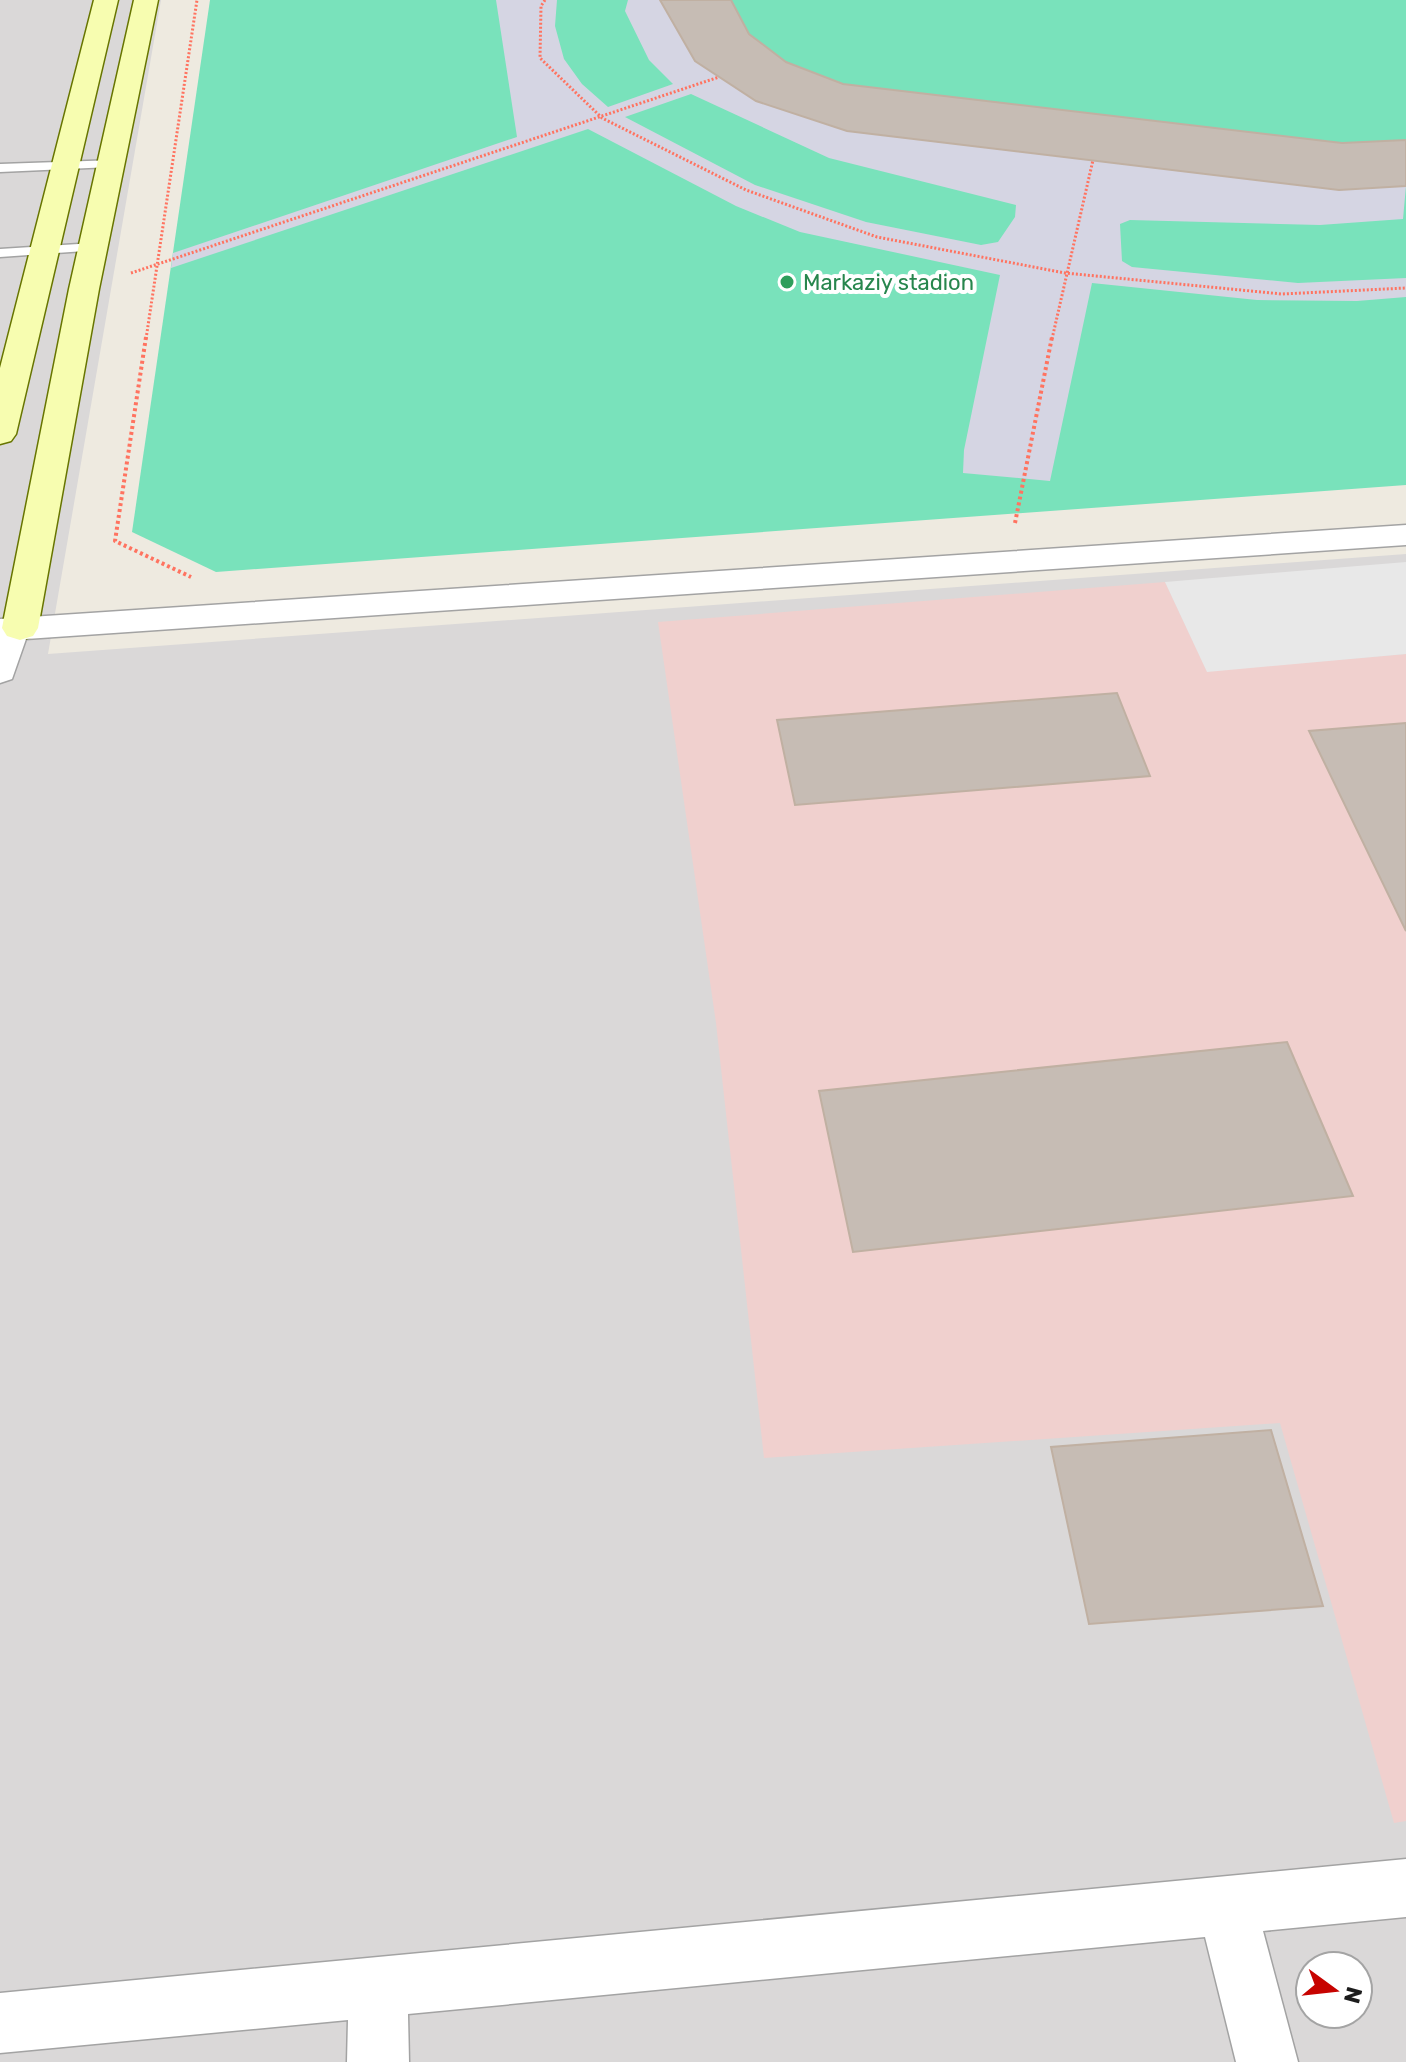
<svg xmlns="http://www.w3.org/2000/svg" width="1406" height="2062" viewBox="0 0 1406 2062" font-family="Rubik,sans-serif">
  <rect width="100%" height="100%" fill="#eeeae0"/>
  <path fill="#dad8d8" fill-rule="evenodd" d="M 0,0 L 161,0 L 48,654 L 1406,554 L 1406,2062 L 0,2062 ZM 1310,1966 L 1358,1966 L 1358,2014 L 1310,2014 Z"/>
  <path fill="#f0d0ce" d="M 1165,582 L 1207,671 L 1406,654 L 1406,1821 L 1394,1823 L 1280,1423 L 764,1458 L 716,1023 L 658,622 Z"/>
  <path fill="#79e2bb" d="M 210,0 L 1406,0 L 1406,485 L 216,572 L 132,532 Z"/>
  <path fill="#e8e8e8" d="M 1406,562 L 1406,654 L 1207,672 L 1165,582 Z"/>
  <path fill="#d5d5e3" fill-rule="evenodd" d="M 496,0 L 557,0 L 555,26 L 564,59 L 582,84 L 608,107 L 673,84 L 649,60 L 625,11 L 628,0 L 674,0 L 847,131 L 1339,190 L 1406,186 L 1403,219 L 1320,225 L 1130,220 L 1120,224 L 1122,261 L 1132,267 L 1298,283 L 1406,278 L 1406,297 L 1357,301 L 1257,300 L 1092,283 L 1050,481 L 963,473 L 964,450 L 1000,275 L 800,232 L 736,206 L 588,129 L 171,268 L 173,253 L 517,137 ZM 691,94 L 829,158 L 1016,205 L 1015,217 L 998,242 L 981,245 L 866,222 L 755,185 L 625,117 Z"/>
  <path fill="#c6bcb4" stroke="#c0b0a2" stroke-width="2" d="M 660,0 L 731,0 L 749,34 L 786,62 L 843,84 L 1342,143 L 1406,140 L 1406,186 L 1339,190 L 847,131 L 756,101 L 695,61 Z
    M 1117,693 L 1150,776 L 795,805 L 777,720 Z
    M 1406,723 L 1406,931 L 1309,731 Z
    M 1287,1042 L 1353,1196 L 853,1252 L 819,1091 Z
    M 1271,1430 L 1323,1606 L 1089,1624 L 1051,1447 Z"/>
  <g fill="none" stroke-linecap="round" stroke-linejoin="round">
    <defs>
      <path id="lane" d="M 116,160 L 118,163 L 111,167 L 0,172 L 0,164 Z
        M 94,243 L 99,244 L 99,250 L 0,257 L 0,249 Z"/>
      <path id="street" d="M 1406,525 L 1406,545 L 26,639 L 12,679 L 0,683 L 0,619 Z
        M 1406,1859 L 1406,1917 L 1263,1931 L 1298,2062 L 1236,2062 L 1205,1937 L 408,2014 L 409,2062 L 347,2062 L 348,2020 L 0,2053 L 0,1993 Z"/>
      <path id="secondary" d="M 94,0 L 118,0 L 16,434 L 11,441 L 0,444 L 0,368 Z
        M 134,0 L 158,0 L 99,289 L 38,628 L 33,636 L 20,640 L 7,636 L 2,628 L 69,289 Z"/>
    </defs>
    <use href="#lane" stroke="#a3a3a3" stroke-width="3"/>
    <use href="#street" stroke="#a3a3a3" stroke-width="3"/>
    <use href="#secondary" stroke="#677500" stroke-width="3"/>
    <path stroke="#ff7360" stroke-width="3" stroke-dasharray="2 2" stroke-linecap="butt" d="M 545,0 L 541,6 L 540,58 L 602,118 L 746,190 L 877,237 L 1065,273 L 1282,294 L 1406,288
      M 131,273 L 719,77
      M 146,339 L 197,0
      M 1052,339 L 1093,160"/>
    <path stroke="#ff7360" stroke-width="4" stroke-dasharray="3 3" stroke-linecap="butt" d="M 146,337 L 115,541 L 191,577
      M 1015,523 L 1052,337"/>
    <use href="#lane" fill="#fff" fill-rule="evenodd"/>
    <use href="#street" fill="#fff" fill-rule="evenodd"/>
    <use href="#secondary" fill="#f7fdb0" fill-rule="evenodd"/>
  </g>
  <circle fill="#2e9e5b" stroke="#fff" stroke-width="3" cx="787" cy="282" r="8"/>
  <g text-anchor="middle" stroke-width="8" stroke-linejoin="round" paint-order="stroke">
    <g font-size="22" fill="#27864d" stroke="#fff" text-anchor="start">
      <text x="803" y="290">Markaziy stadion</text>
    </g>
  </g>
  <g transform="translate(1334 1990) rotate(105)"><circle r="38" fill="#ffffff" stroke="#a4a4a4" stroke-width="2"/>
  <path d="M0-6L14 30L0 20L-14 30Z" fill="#c70300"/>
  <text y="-12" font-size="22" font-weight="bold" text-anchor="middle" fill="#1c1c1c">N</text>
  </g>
</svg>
